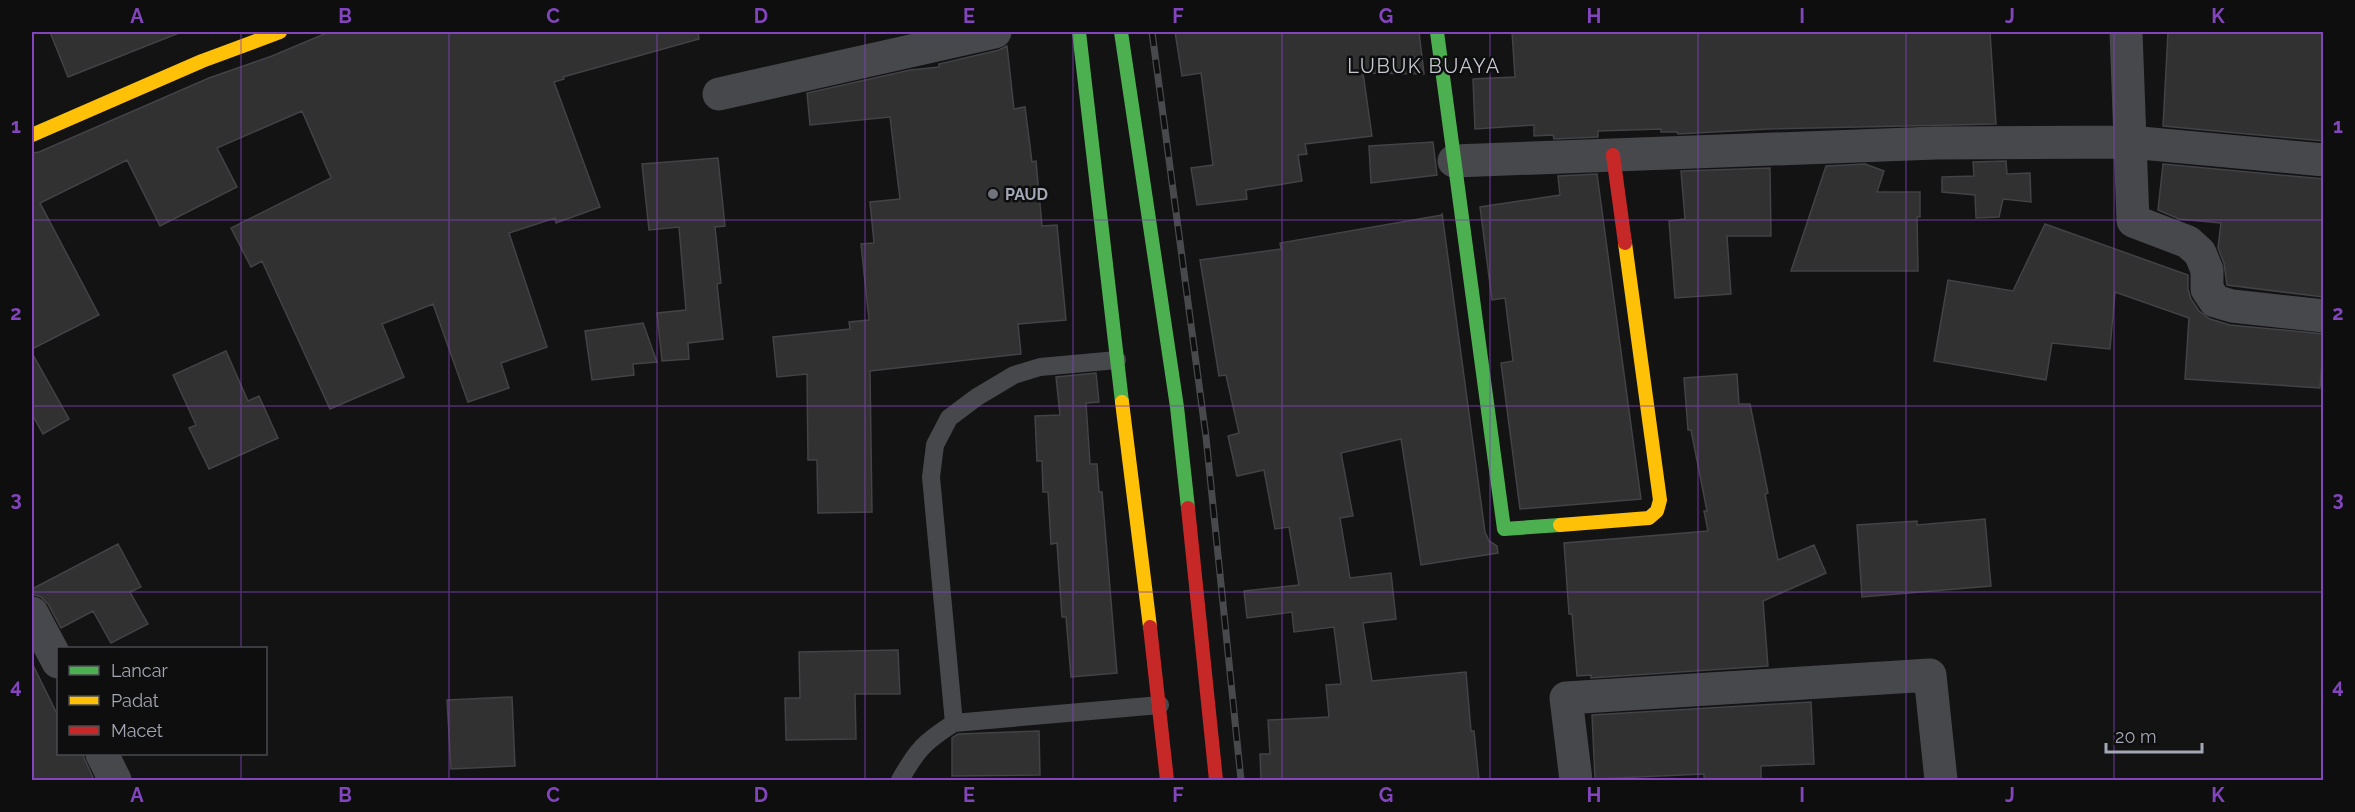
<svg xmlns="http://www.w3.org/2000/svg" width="2355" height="812" viewBox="0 0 2355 812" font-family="Raleway,sans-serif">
  <rect width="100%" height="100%" fill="#131313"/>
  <path fill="#313132" stroke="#424247" stroke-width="1.5" d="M 50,32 L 179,32 L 179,33 L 68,77 Z
    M 329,32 L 698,32 L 699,39 L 563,77 L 564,79 L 554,82 L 600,207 L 556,223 L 555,218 L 509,233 L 547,347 L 501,363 L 509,388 L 468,402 L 433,304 L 382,324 L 404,377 L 330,409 L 262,261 L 251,267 L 231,228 L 331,178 L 302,111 L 217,148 L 237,187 L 160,226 L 127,160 L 40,203 L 99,315 L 32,349 L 32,153 L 39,152 L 209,78 L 272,56 Z
    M 1175,32 L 1419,32 L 1424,74 L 1363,73 L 1372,136 L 1305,144 L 1307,154 L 1298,155 L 1302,181 L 1246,190 L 1247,199 L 1197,205 L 1191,168 L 1213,165 L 1201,73 L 1182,76 Z
    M 1512,32 L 1990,32 L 1996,124 L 1769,129 L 1678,134 L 1677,132 L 1661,132 L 1661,129 L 1598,131 L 1598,137 L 1554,139 L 1553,135 L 1534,136 L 1534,125 L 1475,129 L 1473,79 L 1515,77 Z
    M 2168,32 L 2324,32 L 2324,141 L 2163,126 Z
    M 1007,46 L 1014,109 L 1025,107 L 1032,162 L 1036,161 L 1042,226 L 1057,225 L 1066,320 L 1018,324 L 1021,354 L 870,371 L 872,512 L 818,513 L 817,460 L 808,460 L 807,374 L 777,377 L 773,337 L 850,329 L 849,322 L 869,320 L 861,244 L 874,243 L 870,202 L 900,199 L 890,117 L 810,125 L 807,93 L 910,70 L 939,67 L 939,64 L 999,50 Z
    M 1433,142 L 1437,175 L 1371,183 L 1369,146 Z
    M 718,158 L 725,226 L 715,227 L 721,283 L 717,284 L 723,339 L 688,343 L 689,359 L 662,361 L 657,313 L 686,310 L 679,227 L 649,230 L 642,164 Z
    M 2006,161 L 2007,174 L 2030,173 L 2031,202 L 2003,199 L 1999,217 L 1976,218 L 1975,195 L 1942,192 L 1942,177 L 1974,176 L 1973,162 Z
    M 1865,164 L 1884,171 L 1877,192 L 1920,192 L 1920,217 L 1917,217 L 1918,271 L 1791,271 L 1826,166 Z
    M 2163,164 L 2324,179 L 2323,297 L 2227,285 L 2224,263 L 2218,248 L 2221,223 L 2179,219 L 2158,210 Z
    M 1770,168 L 1771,236 L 1727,236 L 1731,294 L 1675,298 L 1669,221 L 1685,219 L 1681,171 Z
    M 1597,174 L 1641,499 L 1520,509 L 1501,363 L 1513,361 L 1505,298 L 1492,300 L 1480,207 L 1560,195 L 1558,176 Z
    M 1442,213 L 1485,532 L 1489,541 L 1497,546 L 1498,553 L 1421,565 L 1401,439 L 1341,453 L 1353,516 L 1340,518 L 1350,578 L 1391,573 L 1396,619 L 1363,623 L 1372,681 L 1466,672 L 1471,731 L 1474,731 L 1479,780 L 1261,780 L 1260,754 L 1270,754 L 1268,720 L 1329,717 L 1326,685 L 1341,684 L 1334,627 L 1294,632 L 1292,612 L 1247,618 L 1244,591 L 1299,585 L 1289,527 L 1275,529 L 1264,470 L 1237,476 L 1228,436 L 1239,433 L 1226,375 L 1219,376 L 1200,260 L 1281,249 L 1280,243 L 1442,215 Z
    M 2045,224 L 2188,275 L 2188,289 L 2191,299 L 2199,311 L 2210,319 L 2230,325 L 2324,334 L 2320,388 L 2185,379 L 2189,318 L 2115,292 L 2110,349 L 2052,343 L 2046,380 L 1934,361 L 1948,280 L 2013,291 Z
    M 643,323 L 657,362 L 633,364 L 634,375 L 592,380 L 585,331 Z
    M 226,351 L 248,401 L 259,396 L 278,438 L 209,469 L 189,428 L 196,425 L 173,375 Z
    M 32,353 L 69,419 L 43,434 L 32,414 Z
    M 1096,373 L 1099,402 L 1086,403 L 1090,464 L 1097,464 L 1099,492 L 1102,492 L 1117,673 L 1071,677 L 1066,617 L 1062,617 L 1057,543 L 1051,544 L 1048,492 L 1043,492 L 1042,461 L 1037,461 L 1035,416 L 1060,415 L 1056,377 Z
    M 1737,374 L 1739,404 L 1750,404 L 1768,493 L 1765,494 L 1778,560 L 1814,545 L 1826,573 L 1763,601 L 1768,666 L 1591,678 L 1591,675 L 1577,676 L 1572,614 L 1569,614 L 1564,543 L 1708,531 L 1704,511 L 1707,511 L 1691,430 L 1688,430 L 1684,378 Z
    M 1985,519 L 1991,586 L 1862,597 L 1857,525 L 1917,521 L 1917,525 Z
    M 118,544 L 141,587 L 130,592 L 148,624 L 111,643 L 93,611 L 61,628 L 48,604 L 41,597 L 32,594 L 32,589 Z
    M 898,650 L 900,694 L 855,694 L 856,739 L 786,740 L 785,698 L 800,698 L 799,652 Z
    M 32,663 L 58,716 L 58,753 L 82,753 L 94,780 L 32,780 Z
    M 512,697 L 515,766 L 451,769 L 447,700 Z
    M 1811,702 L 1814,764 L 1761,766 L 1761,780 L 1704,780 L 1704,774 L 1595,779 L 1592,715 Z
    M 1039,731 L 1040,775 L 952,776 L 952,738 L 958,734 Z"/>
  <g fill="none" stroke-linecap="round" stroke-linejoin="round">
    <path stroke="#47484c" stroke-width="18" d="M 1117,360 L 1040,367 L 1014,375 L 977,397 L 949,418 L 935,445 L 931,477 L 954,723 L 1160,705
      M 900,780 C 917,750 924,742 954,723"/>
    <path stroke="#47484c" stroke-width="33" d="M 2126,32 L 2133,221 L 2188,242 L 2200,253 L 2207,270 L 2207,289 L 2215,301 L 2232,306 L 2324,316
      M 719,94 L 995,32
      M 1454,161 L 1936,143 L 2130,142 L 2324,160
      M 32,613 L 58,662
      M 102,754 L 115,780
      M 1576,780 L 1566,698 L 1930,675 L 1941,780"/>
    <path stroke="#4caf50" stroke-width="14" d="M 1079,32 L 1122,402
      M 1121,32 L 1177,407 L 1188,508
      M 1437,32 L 1504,529 L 1560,525"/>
    <path stroke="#ffc107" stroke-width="14" d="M 32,135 L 202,61 L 280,32
      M 1122,402 L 1150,627
      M 1560,525 L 1649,518 L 1657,511 L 1660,500 L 1625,243"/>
    <path stroke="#c62828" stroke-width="14" d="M 1613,155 L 1625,243
      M 1188,508 L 1216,780
      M 1150,627 L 1167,780"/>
    <defs>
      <path id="rail" d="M 1152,32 L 1206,437 L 1241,780"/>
    </defs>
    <use href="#rail" stroke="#47494c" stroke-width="7"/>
    <use href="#rail" stroke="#0e0e0f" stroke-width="4.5" stroke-dasharray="14" stroke-linecap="butt"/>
  </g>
  <path fill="none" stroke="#8345bd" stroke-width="1.5" stroke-opacity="0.55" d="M 241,32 L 241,648M 449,32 L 449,780M 657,32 L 657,780M 865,32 L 865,780M 1073,32 L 1073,780M 1282,32 L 1282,780M 1490,32 L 1490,780M 1698,32 L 1698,780M 1906,32 L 1906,780M 2114,32 L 2114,780M 32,220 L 2324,220M 32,406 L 2324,406M 32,592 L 2324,592M 241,754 L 241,780"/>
  <circle fill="#71737c" stroke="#0e0e0f" stroke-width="2" cx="993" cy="194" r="6"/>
  <g text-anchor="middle" stroke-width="5" stroke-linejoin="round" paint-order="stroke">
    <g font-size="16" font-weight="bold" fill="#a4a7b5" stroke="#0e0e0f" text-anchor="start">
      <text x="1005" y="200">PAUD</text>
    </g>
    <g font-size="20" letter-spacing="1.5" fill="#c5c7d1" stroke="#0e0e0f">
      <text x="1424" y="73">LUBUK BUAYA</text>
    </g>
  </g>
  <rect width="2355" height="812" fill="none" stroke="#0e0e0f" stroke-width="66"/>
  <rect x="57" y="647" width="210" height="108" fill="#0e0e0f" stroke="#4a4b51" stroke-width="1.5"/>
  <rect x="69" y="666" width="30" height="9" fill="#4caf50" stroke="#4a4b51" stroke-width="1.5"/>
  <text x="111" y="677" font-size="18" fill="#a4a7b5">Lancar</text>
  <rect x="69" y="696" width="30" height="9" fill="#ffc107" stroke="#4a4b51" stroke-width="1.5"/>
  <text x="111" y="707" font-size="18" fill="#a4a7b5">Padat</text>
  <rect x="69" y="726" width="30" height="9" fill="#c62828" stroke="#4a4b51" stroke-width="1.5"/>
  <text x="111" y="737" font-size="18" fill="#a4a7b5">Macet</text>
  <path d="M2106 743v9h96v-9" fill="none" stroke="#a4a7b5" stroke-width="3"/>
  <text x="2115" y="743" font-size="18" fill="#a4a7b5" stroke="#0e0e0f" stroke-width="4.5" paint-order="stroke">20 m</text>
  <rect x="33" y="33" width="2289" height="746" fill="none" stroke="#8345bd" stroke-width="2"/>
  <g font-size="20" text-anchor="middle" font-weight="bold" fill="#8345bd">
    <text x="137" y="23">A</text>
    <text x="345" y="23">B</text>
    <text x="553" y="23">C</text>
    <text x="761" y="23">D</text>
    <text x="969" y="23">E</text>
    <text x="1178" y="23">F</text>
    <text x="1386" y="23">G</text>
    <text x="1594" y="23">H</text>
    <text x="1802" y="23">I</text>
    <text x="2010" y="23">J</text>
    <text x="2218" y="23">K</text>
    <text x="16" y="133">1</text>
    <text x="2338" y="133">1</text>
    <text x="16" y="320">2</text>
    <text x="2338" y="320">2</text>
    <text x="16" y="506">3</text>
    <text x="2338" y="506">3</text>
    <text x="16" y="693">4</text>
    <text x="2338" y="693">4</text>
    <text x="137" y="802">A</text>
    <text x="345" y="802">B</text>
    <text x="553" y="802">C</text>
    <text x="761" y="802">D</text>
    <text x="969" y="802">E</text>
    <text x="1178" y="802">F</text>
    <text x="1386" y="802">G</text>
    <text x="1594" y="802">H</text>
    <text x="1802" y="802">I</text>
    <text x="2010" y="802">J</text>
    <text x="2218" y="802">K</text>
  </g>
</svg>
